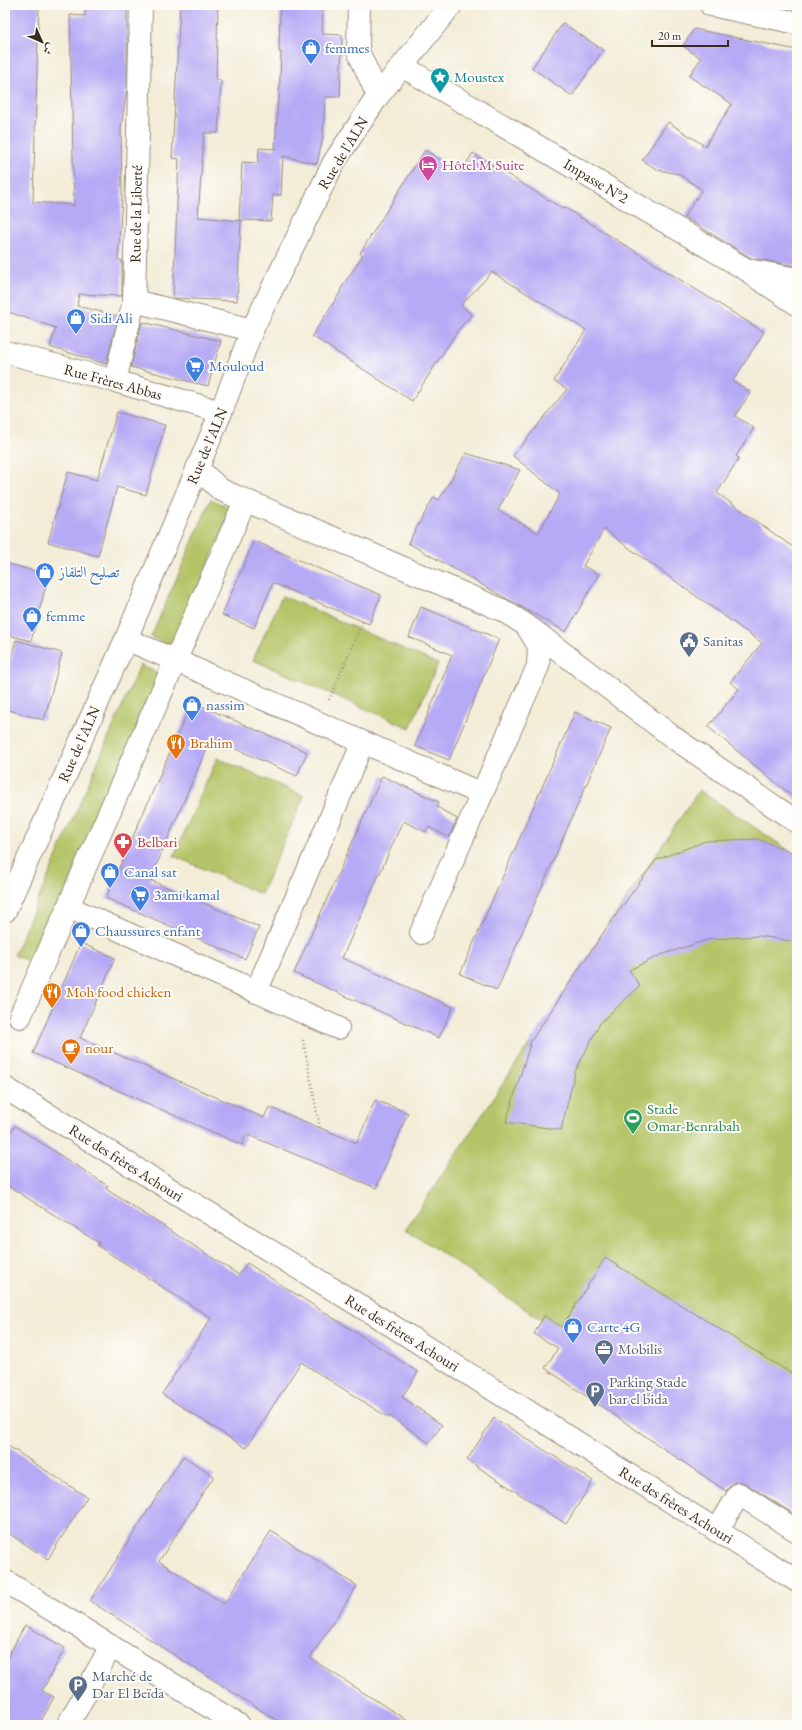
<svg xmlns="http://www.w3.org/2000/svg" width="802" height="1730" viewBox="0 0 802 1730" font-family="'EB Garamond',Amiri,serif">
  <rect width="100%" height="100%" fill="#fdfcf7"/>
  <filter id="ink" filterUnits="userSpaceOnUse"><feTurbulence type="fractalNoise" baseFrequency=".025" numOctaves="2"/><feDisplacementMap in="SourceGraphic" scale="8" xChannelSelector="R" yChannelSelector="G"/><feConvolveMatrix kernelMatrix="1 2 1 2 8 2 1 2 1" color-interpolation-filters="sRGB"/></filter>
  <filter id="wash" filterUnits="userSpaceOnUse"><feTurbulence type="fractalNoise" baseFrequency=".012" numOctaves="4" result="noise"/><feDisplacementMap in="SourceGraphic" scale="16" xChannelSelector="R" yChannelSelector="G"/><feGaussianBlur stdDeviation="0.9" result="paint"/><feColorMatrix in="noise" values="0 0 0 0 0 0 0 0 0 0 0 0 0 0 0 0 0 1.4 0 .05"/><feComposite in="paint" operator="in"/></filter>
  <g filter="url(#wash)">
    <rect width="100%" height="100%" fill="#f3edd8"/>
    <path fill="#b5c467" stroke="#787742" d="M 211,499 L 232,509 L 173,646 L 151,637 Z
      M 282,596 L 438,664 L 410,728 L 253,660 Z
      M 140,665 L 160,674 L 34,964 L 14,955 Z
      M 217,758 L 304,796 L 261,894 L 174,856 Z
      M 699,790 L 797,856 L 797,1480 L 559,1332 L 406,1229 Z"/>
    <g id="blocks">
      <path fill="#b6a9f5" d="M 5,5 L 39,5 L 33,202 L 74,205 L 70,15 L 85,16 L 85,5 L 127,5 L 127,88 L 121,128 L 122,196 L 118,260 L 122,260 L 122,296 L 79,294 L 77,306 L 118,316 L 106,364 L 50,347 L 56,328 L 5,311 Z
        M 180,5 L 218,5 L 216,80 L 221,80 L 218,133 L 204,133 L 198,217 L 241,221 L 237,301 L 173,298 L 179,159 L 172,158 Z
        M 280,5 L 323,5 L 322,34 L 342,35 L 340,97 L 325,97 L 323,137 L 317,164 L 283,156 L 281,195 L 273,195 L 271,221 L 239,220 L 242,162 L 258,163 L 259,148 L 275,149 L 278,100 L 279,100 L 281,52 L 279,52 Z
        M 563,23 L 603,50 L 572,96 L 532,68 Z
        M 694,29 L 797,50 L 797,266 L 751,258 L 684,217 L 702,190 L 679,174 L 658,170 L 642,160 L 668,122 L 705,146 L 732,104 L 689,76 L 701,58 L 683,46 Z
        M 425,150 L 461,172 L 473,153 L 563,209 L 564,207 L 764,332 L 733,381 L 751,392 L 735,416 L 754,428 L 736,456 L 739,458 L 717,493 L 797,550 L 797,800 L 708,727 L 739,689 L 730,682 L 762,643 L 629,548 L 604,529 L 583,566 L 599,574 L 566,632 L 408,543 L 434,497 L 439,500 L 466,453 L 520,470 L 498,510 L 538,533 L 560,494 L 513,456 L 567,389 L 554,381 L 586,330 L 492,272 L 461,305 L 472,315 L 458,330 L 412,401 L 312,336 L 341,291 L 340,290 L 363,255 L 360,253 Z
        M 142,322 L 221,341 L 208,386 L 131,367 Z
        M 117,412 L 165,425 L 146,495 L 117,487 L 98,556 L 48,542 L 68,472 L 97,480 Z
        M 254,541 L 381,595 L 369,624 L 273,583 L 254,628 L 222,615 Z
        M 5,563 L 49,575 L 31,641 L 5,634 Z
        M 421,607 L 499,639 L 449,760 L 415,746 L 452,655 L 409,637 Z
        M 16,640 L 62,653 L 44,720 L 5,709 L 5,681 Z
        M 192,702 L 307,752 L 297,776 L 211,738 L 150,880 L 259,927 L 245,959 L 106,898 Z
        M 575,712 L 611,728 L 497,990 L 460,974 Z
        M 382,776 L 439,802 L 437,807 L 457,819 L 449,837 L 428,827 L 426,832 L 403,821 L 342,958 L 453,1007 L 439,1038 L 294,973 Z
        M 757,839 L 797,854 L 797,942 L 760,936 L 710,939 L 661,955 L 629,970 L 640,986 L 600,1023 L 575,1072 L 561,1130 L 506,1122 L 531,1041 L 607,927 L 656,860 L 706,841 Z
        M 81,943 L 115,958 L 80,1038 L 264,1118 L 269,1107 L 357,1143 L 375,1100 L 408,1113 L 376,1188 L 246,1134 L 242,1145 L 33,1053 Z
        M 15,1126 L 108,1186 L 106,1189 L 239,1275 L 247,1263 L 418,1372 L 402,1397 L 442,1425 L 429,1443 L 390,1416 L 389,1418 L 301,1362 L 246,1448 L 162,1394 L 211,1318 L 98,1246 L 99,1243 L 5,1184 L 5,1141 Z
        M 605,1258 L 797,1377 L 797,1516 L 745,1483 L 740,1482 L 733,1483 L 726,1491 L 545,1368 L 558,1348 L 534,1334 L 544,1316 L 562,1327 Z
        M 494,1418 L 593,1481 L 566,1524 L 467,1460 Z
        M 5,1444 L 87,1497 L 48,1559 L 5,1531 Z
        M 183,1456 L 214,1476 L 159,1561 L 224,1604 L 271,1531 L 357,1586 L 310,1658 L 414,1725 L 284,1725 L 90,1601 Z
        M 25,1625 L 65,1648 L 42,1691 L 54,1697 L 39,1725 L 5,1725 L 5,1662 Z"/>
    </g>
  </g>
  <g filter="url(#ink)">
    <use href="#blocks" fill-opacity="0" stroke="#978c7b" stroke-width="1"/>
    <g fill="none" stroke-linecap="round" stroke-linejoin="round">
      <defs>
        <path id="minor" d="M 141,5 L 134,301 L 252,330
          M 359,5 L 358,51 L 378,96
          M 711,5 L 797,23
          M 402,66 L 747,270 L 797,279
          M 753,275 L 797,304
          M 5,352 L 115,381 L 221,412
          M 115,381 L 134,301
          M 197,468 L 221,490 L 502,610 L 526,625 L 539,646 L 538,666 L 421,933
          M 530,628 L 674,738 L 797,822
          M 126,639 L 482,794
          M 68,907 L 338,1028
          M 5,911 L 126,639 L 221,412 L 252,330 L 334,162 L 378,96 L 451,5
          M 256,992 L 363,742
          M 20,1017 L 245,501
          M 5,1088 L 378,1317 L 797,1581
          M 717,1531 L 739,1494 L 797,1531
          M 5,1581 L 239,1725
          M 68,1725 L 111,1646"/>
      </defs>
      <use href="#minor" stroke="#978c7b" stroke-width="24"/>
      <path stroke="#978c7b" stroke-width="2.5" stroke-dasharray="1 3" stroke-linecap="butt" d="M 329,700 L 363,621
        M 303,1040 L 320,1128"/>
      <use href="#minor" stroke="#fff" stroke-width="22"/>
    </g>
  </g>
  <defs>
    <symbol id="shop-pin" viewBox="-11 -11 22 30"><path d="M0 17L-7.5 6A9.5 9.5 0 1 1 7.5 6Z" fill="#3f7fe0" stroke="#fdfcf7"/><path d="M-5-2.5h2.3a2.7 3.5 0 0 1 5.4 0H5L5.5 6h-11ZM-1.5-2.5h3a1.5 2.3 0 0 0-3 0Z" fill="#fff"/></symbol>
    <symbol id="sight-pin" viewBox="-11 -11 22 30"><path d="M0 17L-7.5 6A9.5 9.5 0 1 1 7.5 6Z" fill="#0f9aa8" stroke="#fdfcf7"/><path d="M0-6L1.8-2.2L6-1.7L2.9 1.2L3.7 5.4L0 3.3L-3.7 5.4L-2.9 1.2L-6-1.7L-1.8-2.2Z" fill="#fff"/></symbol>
    <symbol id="hotel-pin" viewBox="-11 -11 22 30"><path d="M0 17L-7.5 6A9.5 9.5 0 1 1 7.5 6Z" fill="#d1479c" stroke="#fdfcf7"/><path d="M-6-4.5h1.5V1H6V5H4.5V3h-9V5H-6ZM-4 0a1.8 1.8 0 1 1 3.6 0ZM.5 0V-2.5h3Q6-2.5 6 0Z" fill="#fff"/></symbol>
    <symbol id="supermarket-pin" viewBox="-11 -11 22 30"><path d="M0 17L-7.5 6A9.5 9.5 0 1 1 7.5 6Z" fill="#3f7fe0" stroke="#fdfcf7"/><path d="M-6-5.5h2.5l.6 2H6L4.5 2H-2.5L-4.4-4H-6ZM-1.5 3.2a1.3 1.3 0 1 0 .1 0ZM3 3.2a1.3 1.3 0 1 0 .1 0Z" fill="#fff"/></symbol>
    <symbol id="civic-pin" viewBox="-11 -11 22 30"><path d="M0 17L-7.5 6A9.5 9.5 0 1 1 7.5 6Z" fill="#5c6f8a" stroke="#fdfcf7"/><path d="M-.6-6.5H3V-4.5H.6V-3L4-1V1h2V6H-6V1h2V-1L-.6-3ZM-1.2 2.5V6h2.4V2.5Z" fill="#fff"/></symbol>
    <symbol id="restaurant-pin" viewBox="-11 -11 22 30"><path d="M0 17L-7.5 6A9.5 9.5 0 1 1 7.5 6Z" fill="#e8710a" stroke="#fdfcf7"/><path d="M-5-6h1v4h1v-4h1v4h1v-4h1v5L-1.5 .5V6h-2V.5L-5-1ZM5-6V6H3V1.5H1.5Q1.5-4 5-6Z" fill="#fff"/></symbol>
    <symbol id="pharmacy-pin" viewBox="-11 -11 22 30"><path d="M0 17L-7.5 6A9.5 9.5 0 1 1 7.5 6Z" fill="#e0444e" stroke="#fdfcf7"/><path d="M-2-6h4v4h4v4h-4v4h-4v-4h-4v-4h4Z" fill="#fff"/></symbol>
    <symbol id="cafe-pin" viewBox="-11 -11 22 30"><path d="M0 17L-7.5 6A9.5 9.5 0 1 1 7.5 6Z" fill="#e8710a" stroke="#fdfcf7"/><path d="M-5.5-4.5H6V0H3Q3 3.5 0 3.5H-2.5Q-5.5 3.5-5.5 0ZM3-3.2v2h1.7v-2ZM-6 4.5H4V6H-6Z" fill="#fff"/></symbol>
    <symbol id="stadium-pin" viewBox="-11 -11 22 30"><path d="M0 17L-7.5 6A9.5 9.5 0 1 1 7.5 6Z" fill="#2e9e5b" stroke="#fdfcf7"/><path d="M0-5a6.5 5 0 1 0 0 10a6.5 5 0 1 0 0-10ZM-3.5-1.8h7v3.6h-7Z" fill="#fff"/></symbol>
    <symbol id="office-pin" viewBox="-11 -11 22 30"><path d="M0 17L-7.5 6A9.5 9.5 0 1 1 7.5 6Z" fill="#5c6f8a" stroke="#fdfcf7"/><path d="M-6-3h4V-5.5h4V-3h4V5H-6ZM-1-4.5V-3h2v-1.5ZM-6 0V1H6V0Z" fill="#fff"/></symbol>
    <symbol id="parking-pin" viewBox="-11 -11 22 30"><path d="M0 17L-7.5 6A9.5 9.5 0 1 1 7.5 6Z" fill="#5c6f8a" stroke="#fdfcf7"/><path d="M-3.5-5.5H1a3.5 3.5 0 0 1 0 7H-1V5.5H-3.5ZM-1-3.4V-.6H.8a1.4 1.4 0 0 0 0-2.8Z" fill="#fff"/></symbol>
  </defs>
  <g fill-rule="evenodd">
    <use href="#shop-pin" x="300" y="37" width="22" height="30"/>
    <use href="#sight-pin" x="429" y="66" width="22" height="30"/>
    <use href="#hotel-pin" x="417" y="154" width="22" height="30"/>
    <use href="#shop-pin" x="65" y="307" width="22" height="30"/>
    <use href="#supermarket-pin" x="184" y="355" width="22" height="30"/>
    <use href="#shop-pin" x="34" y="561" width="22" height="30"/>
    <use href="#shop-pin" x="21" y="605" width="22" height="30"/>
    <use href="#civic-pin" x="678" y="630" width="22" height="30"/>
    <use href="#shop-pin" x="181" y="694" width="22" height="30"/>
    <use href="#restaurant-pin" x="165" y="732" width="22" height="30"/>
    <use href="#pharmacy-pin" x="112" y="831" width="22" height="30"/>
    <use href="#shop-pin" x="99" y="861" width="22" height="30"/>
    <use href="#supermarket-pin" x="129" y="884" width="22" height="30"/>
    <use href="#shop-pin" x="70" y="920" width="22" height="30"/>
    <use href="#restaurant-pin" x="41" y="981" width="22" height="30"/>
    <use href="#cafe-pin" x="60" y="1037" width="22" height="30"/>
    <use href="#stadium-pin" x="622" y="1107" width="22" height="30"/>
    <use href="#shop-pin" x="562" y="1316" width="22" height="30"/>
    <use href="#office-pin" x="593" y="1338" width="22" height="30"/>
    <use href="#parking-pin" x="584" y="1380" width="22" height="30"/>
    <use href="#parking-pin" x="67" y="1674" width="22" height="30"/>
  </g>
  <g text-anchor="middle" stroke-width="4" stroke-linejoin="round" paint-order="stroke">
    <g font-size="15" fill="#366cbe" stroke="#fdfcf7" text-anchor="start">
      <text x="325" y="53">femmes</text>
      <text x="90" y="323">Sidi Ali</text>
      <text x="209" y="371">Mouloud</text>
      <text x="59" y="577">تصليح التلفاز</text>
      <text x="46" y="621">femme</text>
      <text x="206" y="710">nassim</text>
      <text x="124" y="877">Canal sat</text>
      <text x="154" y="900">3ami kamal</text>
      <text x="95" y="936">Chaussures enfant</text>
      <text x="587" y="1332">Carte 4G</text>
    </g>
    <g font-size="15" fill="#0d838f" stroke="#fdfcf7" text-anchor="start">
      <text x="454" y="82">Moustex</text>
    </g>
    <g font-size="15" fill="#3b2a1e" stroke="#fdfcf7">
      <text transform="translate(343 153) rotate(-59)" y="5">Rue de l'ALN</text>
      <text transform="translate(596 181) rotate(31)" y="5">Impasse N°2</text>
      <text transform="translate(136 214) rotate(-89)" y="5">Rue de la Liberté</text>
      <text transform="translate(113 382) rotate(15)" y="5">Rue Frères Abbas</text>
      <text transform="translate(207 446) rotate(-67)" y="5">Rue de l'ALN</text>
      <text transform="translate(79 744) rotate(-66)" y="5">Rue de l'ALN</text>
      <text transform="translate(126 1163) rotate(32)" y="5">Rue des frères Achouri</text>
      <text transform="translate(402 1333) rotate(32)" y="5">Rue des frères Achouri</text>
      <text transform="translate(676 1505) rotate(32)" y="5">Rue des frères Achouri</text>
    </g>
    <g font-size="15" fill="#b23c85" stroke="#fdfcf7" text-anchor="start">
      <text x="442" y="170">Hôtel M Suite</text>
    </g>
    <g font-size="15" fill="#4e5e75" stroke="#fdfcf7" text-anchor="start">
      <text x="703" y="646">Sanitas</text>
      <text x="618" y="1354">Mobilis</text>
      <text x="609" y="1387">Parking Stade<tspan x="609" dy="17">bar el bida</tspan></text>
      <text x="92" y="1681">Marché de<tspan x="92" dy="17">Dar El Beïda</tspan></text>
    </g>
    <g font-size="15" fill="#c56008" stroke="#fdfcf7" text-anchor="start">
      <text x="190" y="748">Brahim</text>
      <text x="66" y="997">Moh food chicken</text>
      <text x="85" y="1053">nour</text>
    </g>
    <g font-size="15" fill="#be3a42" stroke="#fdfcf7" text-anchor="start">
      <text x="137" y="847">Belbari</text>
    </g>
    <g font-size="15" fill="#27864d" stroke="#fdfcf7" text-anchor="start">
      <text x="647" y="1114">Stade<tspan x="647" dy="17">Omar-Benrabah</tspan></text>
    </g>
  </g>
  <rect width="802" height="1730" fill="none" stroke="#fdfcf7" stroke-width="20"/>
  <g transform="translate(42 42) rotate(135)" stroke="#fdfcf7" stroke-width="3" paint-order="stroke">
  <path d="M0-3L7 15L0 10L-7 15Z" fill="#3b2a1e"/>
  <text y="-6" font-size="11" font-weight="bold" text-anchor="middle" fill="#3b2a1e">ش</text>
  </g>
  <path d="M652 40v6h76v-6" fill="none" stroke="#3b2a1e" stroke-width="2"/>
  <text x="658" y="40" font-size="12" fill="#3b2a1e" stroke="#fdfcf7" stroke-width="3" paint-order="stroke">20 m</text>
</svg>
